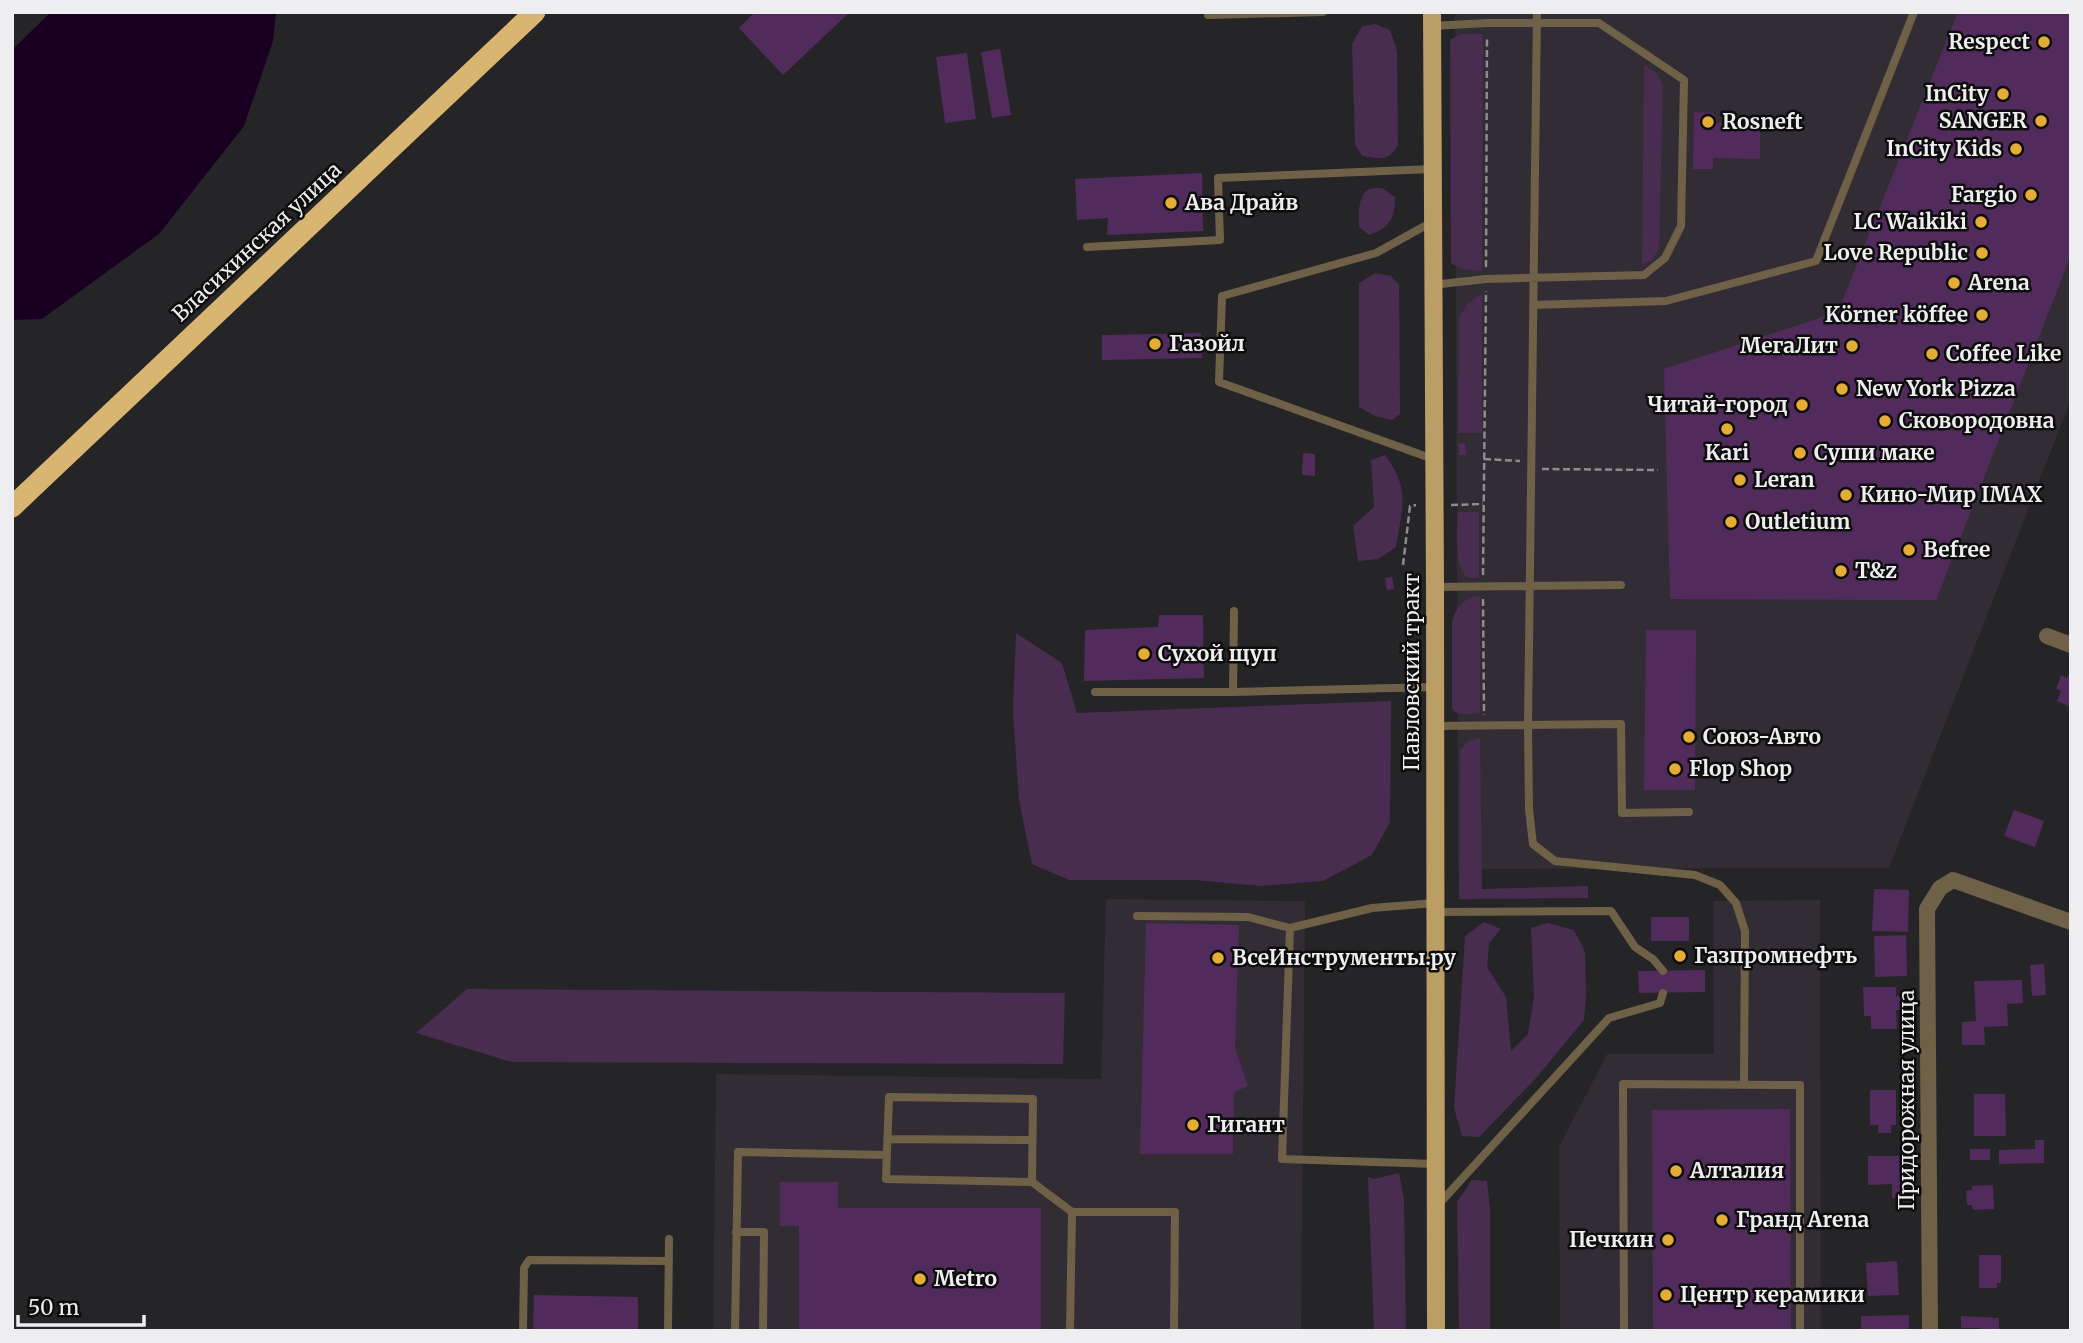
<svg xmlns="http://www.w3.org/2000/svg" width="2083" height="1343" viewBox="0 0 2083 1343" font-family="Merriweather,serif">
  <rect width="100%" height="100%" fill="#252426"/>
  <path fill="#322d34" d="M 1455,12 L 2071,12 L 2071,399 L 1889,868 L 1458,869 Z
    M 1106,899 L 1305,901 L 1301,1331 L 713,1331 L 716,1074 L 1101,1079 Z
    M 1820,900 L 1821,1331 L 1560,1331 L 1559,1147 L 1607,1054 L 1714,1054 L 1713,901 Z"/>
  <path fill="#492d51" d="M 1375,24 L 1390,30 L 1397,51 L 1398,145 C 1388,163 1380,158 1362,156 L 1355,144 L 1352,44 L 1362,26 Z
    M 1460,34 L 1483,34 L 1482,271 L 1461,269 L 1451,263 L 1450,40 Z
    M 1644,65 L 1657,74 L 1663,85 L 1659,248 L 1652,260 L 1642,265 Z
    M 1382,188 L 1395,197 C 1395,219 1389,228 1369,235 L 1359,227 C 1359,216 1357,194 1370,189 C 1374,187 1378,189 1382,188 Z
    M 1375,273 L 1391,276 L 1399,285 L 1400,414 L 1392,420 L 1375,416 L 1359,407 L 1359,283 Z
    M 1482,293 L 1482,433 L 1458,433 L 1459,318 L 1468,303 Z
    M 1385,455 C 1411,490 1402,508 1396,547 L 1378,559 L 1358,561 L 1353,526 L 1374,507 L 1371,460 Z
    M 1458,512 L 1479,512 L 1479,578 C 1477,578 1469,578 1468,577 C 1453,570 1458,526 1458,512 Z
    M 1480,596 L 1480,713 C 1471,714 1458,717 1452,709 L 1452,621 C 1457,607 1464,597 1480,596 Z
    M 1016,633 L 1062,663 L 1077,713 L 1391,701 L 1390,822 L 1372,855 L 1323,881 L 1262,886 L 1194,880 L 1069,880 L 1032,864 L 1019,800 L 1013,711 Z
    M 1480,738 L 1482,889 L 1588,886 L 1588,898 L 1459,899 L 1460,750 L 1469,741 Z
    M 1484,922 L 1501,929 L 1489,943 L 1487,967 L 1506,997 L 1511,1051 L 1528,1034 L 1534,997 L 1531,928 L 1548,923 L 1574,930 L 1585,952 L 1586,998 L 1584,1020 L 1538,1076 L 1479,1137 L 1462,1136 L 1454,1108 L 1465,936 Z
    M 467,989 L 1065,993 L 1063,1064 L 512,1062 L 416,1033 Z
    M 1399,1173 L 1404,1199 L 1406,1331 L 1374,1331 L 1368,1177 L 1374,1179 Z
    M 1472,1180 L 1487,1181 L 1490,1210 L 1490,1331 L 1459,1331 L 1457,1202 Z"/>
  <path fill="#190021" d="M 51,12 L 276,12 L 273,41 L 244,126 L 159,234 L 42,319 L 12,320 L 12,50 Z"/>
  <path fill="#522b5d" d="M 755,12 L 850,12 L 783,75 L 739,28 Z
    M 1958,12 L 2071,12 L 2071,255 L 1936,600 L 1670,599 L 1664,369 L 1838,312 Z
    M 1000,49 L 1011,115 L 992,118 L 981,52 Z
    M 967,53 L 976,119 L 945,123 L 936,57 Z
    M 1694,112 L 1714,113 L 1713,123 L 1760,124 L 1760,159 L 1713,158 L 1713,169 L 1693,169 Z
    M 1202,173 L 1203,231 L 1107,235 L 1108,218 L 1077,220 L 1075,179 Z
    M 1201,333 L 1202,358 L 1102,360 L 1102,335 Z
    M 1465,443 L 1466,455 L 1459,455 L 1458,444 Z
    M 1303,453 L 1315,454 L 1315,476 L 1302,475 Z
    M 1392,577 L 1394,589 L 1387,590 L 1385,578 Z
    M 1159,615 L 1203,615 L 1204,678 L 1084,681 L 1085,630 L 1158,627 Z
    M 1646,630 L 1696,630 L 1695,790 L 1644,790 Z
    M 2071,670 L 2071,707 L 2057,701 L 2061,691 L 2056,689 L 2061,675 L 2067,678 Z
    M 2014,810 L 2044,821 L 2035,847 L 2004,836 Z
    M 1874,889 L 1909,890 L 1908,932 L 1872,931 Z
    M 1651,917 L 1689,917 L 1689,941 L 1651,941 Z
    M 1146,923 L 1239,925 L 1235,1047 L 1248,1086 L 1234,1092 L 1233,1154 L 1140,1154 Z
    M 1906,935 L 1907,976 L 1875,977 L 1874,936 Z
    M 2044,964 L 2046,995 L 2032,996 L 2030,965 Z
    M 1705,970 L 1705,992 L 1639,993 L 1638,971 Z
    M 2022,980 L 2023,1003 L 2007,1004 L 2008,1026 L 1984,1027 L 1985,1045 L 1962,1045 L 1962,1022 L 1976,1021 L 1974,981 Z
    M 1863,987 L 1896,987 L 1896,996 L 1904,996 L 1905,1010 L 1896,1010 L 1897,1029 L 1871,1029 L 1871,1016 L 1864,1016 Z
    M 1870,1090 L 1896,1090 L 1896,1125 L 1891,1125 L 1891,1133 L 1878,1133 L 1878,1125 L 1870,1125 Z
    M 1974,1094 L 2005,1094 L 2006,1136 L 1974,1136 Z
    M 1790,1109 L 1791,1331 L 1653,1331 L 1652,1110 Z
    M 2035,1140 L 2044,1140 L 2044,1163 L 1999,1164 L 1999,1150 L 2035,1149 Z
    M 1970,1149 L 1990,1149 L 1990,1160 L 1970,1160 Z
    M 1868,1156 L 1908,1156 L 1908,1198 L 1892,1198 L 1892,1184 L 1868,1185 Z
    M 780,1182 L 838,1182 L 838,1208 L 1041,1208 L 1041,1331 L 799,1331 L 799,1226 L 780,1226 Z
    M 1993,1185 L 1994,1209 L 1973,1210 L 1972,1205 L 1967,1205 L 1966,1191 L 1972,1190 L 1972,1186 Z
    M 1979,1255 L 2001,1255 L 2001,1283 L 1997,1283 L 1997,1288 L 1979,1288 Z
    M 1897,1261 L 1899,1295 L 1868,1296 L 1866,1263 Z
    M 534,1295 L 638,1297 L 638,1331 L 533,1331 Z
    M 1909,1315 L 1909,1331 L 1861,1331 L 1861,1316 Z
    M 1961,1316 L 1999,1318 L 1999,1331 L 1980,1331 L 1980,1328 L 1961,1328 Z"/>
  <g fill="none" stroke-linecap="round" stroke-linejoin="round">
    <path stroke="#8d8c8e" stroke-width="2.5" stroke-dasharray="7 3.5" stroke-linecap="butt" d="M 1486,267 L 1487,36
      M 1484,459 L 1520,461
      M 1542,469 L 1658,470
      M 1451,505 L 1483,504
      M 1403,565 L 1410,506 L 1416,505
      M 1483,575 L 1486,291
      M 1483,599 L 1484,715"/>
    <path stroke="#6f6147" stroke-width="8" d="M 1537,12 L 1528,725 L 1529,809 L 1533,844 L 1555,861 L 1695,875 L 1720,885 L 1736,903 L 1745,931 L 1744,1084
      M 1208,15 L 1323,12
      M 1432,26 L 1487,23 L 1599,23 L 1684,80 L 1681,226 L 1665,258 L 1644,275 L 1486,279 L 1432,285
      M 1432,222 L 1376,253 L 1222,296 L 1219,382 L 1433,459
      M 1087,247 L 1220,240 L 1218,178 L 1432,169
      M 1533,305 L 1666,301 L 1816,261 L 1914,12
      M 1435,587 L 1621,585
      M 1095,692 L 1233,692 L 1435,687
      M 1233,692 L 1234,611
      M 1435,726 L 1621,724 L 1622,813 L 1689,812
      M 1435,912 L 1611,911 L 1635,947 L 1653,959 L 1663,971
      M 1137,916 L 1248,917 L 1290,928 L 1372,908 L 1435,903
      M 1290,928 L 1282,1159 L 1436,1164
      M 888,1139 L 1032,1140
      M 1032,1182 L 886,1179 L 889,1097 L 1033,1099 L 1032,1182 L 1072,1212
      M 1438,1205 L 1609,1018 L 1660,1003 L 1663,993
      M 736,1232 L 764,1232 L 763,1331
      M 523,1331 L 524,1268 L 529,1260 L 669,1261
      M 668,1331 L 669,1239
      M 735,1331 L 738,1152 L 887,1155
      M 1070,1331 L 1072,1212 L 1175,1212 L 1174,1331
      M 1624,1331 L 1623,1084 L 1800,1085 L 1800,1331"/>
    <path stroke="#6f6147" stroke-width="16" d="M 2047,636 L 2071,645
      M 1930,1331 L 1927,909 L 1940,888 L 1953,880 L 2071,922"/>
    <path stroke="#bb9d66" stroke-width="18" d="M 1432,12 L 1435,587 L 1436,1331"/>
    <path stroke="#d9b572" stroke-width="21" d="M 12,507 L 535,12"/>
  </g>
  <g fill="#e5ad36" stroke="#0e0d0e" stroke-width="2.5">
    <circle cx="2044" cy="42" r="7"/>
    <circle cx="2003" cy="94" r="7"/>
    <circle cx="2041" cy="121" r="7"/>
    <circle cx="1708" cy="122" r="7"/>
    <circle cx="2016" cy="149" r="7"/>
    <circle cx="2031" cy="195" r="7"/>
    <circle cx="1171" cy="203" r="7"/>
    <circle cx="1981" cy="222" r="7"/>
    <circle cx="1982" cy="253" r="7"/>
    <circle cx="1954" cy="283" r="7"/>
    <circle cx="1982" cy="315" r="7"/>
    <circle cx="1155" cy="344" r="7"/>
    <circle cx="1852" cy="346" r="7"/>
    <circle cx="1932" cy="354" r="7"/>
    <circle cx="1842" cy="389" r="7"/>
    <circle cx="1802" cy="405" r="7"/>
    <circle cx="1885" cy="421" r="7"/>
    <circle cx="1727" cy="429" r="7"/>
    <circle cx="1800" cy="453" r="7"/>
    <circle cx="1740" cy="480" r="7"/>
    <circle cx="1846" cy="495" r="7"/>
    <circle cx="1731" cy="522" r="7"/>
    <circle cx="1909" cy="550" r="7"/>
    <circle cx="1841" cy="571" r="7"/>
    <circle cx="1144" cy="654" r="7"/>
    <circle cx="1689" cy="737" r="7"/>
    <circle cx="1675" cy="769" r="7"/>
    <circle cx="1680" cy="956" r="7"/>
    <circle cx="1218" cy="958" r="7"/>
    <circle cx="1193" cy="1125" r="7"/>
    <circle cx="1676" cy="1171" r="7"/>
    <circle cx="1722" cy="1220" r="7"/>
    <circle cx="1668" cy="1240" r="7"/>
    <circle cx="920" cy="1279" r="7"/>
    <circle cx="1666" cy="1295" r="7"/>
  </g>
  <g text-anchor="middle" stroke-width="5" stroke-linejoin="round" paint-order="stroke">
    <g font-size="21" font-weight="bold" fill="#eeedef" stroke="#0e0d0e" text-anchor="start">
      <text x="2030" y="49" text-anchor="end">Respect</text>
      <text x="1989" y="101" text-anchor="end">InCity</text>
      <text x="2027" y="128" text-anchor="end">SANGER</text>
      <text x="1722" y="129">Rosneft</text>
      <text x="2002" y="156" text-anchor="end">InCity Kids</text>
      <text x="2017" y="202" text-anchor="end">Fargio</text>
      <text x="1185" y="210">Ава Драйв</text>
      <text x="1967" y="229" text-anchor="end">LC Waikiki</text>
      <text x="1968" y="260" text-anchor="end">Love Republic</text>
      <text x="1968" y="290">Arena</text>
      <text x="1968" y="322" text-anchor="end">Körner köffee</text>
      <text x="1169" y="351">Газойл</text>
      <text x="1838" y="353" text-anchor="end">МегаЛит</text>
      <text x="1946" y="361">Coffee Like</text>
      <text x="1856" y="396">New York Pizza</text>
      <text x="1788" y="412" text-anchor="end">Читай-город</text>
      <text x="1899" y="428">Сковородовна</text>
      <text x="1727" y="460" text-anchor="middle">Kari</text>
      <text x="1814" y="460">Суши маке</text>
      <text x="1754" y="487">Leran</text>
      <text x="1860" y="502">Кино-Мир IMAX</text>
      <text x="1745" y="529">Outletium</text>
      <text x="1923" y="557">Befree</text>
      <text x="1855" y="578">T&amp;z</text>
      <text x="1158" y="661">Сухой щуп</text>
      <text x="1703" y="744">Союз-Авто</text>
      <text x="1689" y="776">Flop Shop</text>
      <text x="1694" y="963">Газпромнефть</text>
      <text x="1232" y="965">ВсеИнструменты.ру</text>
      <text x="1207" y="1132">Гигант</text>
      <text x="1690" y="1178">Алталия</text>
      <text x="1736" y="1227">Гранд Arena</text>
      <text x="1654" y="1247" text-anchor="end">Печкин</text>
      <text x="934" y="1286">Metro</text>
      <text x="1680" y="1302">Центр керамики</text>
    </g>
    <g font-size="21" fill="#eeedef" stroke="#0e0d0e">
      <text transform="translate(257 242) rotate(-43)" y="7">Власихинская улица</text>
      <text transform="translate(1412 672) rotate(-90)" y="7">Павловский тракт</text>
      <text transform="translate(1907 1100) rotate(-90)" y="7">Придорожная улица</text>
    </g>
  </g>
  <rect width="2083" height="1343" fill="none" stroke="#eeedef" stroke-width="28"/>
  <path d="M18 1315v10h126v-10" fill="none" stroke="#eeedef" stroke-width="3.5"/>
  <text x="28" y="1315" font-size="21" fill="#eeedef" stroke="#0e0d0e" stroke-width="5" paint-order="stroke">50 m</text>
</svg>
